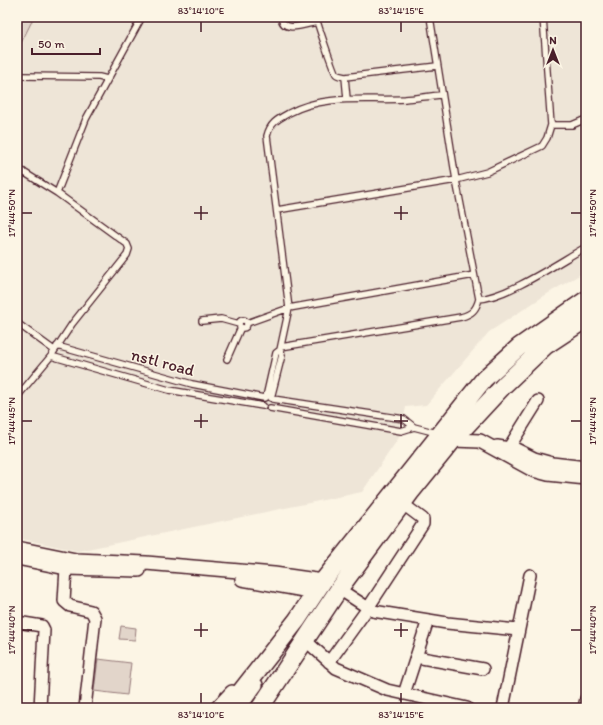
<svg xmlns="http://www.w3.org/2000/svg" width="603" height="725" viewBox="0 0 603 725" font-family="Itim,sans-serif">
  <rect width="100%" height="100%" fill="#fcf5e5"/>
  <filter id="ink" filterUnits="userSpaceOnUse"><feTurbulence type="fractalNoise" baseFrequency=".025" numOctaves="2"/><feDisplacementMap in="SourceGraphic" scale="8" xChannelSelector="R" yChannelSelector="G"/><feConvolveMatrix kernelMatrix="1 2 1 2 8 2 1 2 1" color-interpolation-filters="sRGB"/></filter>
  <g filter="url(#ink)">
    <path fill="#eee5d7" d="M 17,17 L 586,17 L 586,271 L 547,294 L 489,332 L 426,405 L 406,407 L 400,436 L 362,492 L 78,551 L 17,538 Z"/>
    <path fill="#e2d5ca" stroke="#967a7a" d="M 17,17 L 34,17 L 17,51 Z
      M 121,626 L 136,628 L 135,640 L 119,639 Z
      M 98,659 L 131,663 L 127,695 L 94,691 Z"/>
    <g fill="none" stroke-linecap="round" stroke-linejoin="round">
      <defs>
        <path id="service" d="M 281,17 C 283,34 305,24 317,22
          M 316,17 C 317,23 334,72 336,74 C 338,76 342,76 345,77 L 437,66
          M 22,76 L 99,77 L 107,79
          M 345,77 L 347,99
          M 551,125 L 572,125 L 586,119
          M 17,168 L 57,193 L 86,119 L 142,17
          M 17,179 L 24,172
          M 277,210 L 456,180 L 487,172 L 542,146 L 547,138 L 551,125 L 543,17
          M 479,299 C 508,297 559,262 586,247
          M239 324a4 4 0 1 1 8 0a4 4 0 1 1-8 0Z
          M 202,321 L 221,319 L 239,324
          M 17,323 L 54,350
          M 247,323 L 289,308 L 474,275
          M 57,346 L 192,384 L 264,398
          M 281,347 L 461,317 C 472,314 476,310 479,299 L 456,180 L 430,17
          M 51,356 L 169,390 L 263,406
          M 227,359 L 241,327
          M 17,397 L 51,356 L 72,324 L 127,255 L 129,249 L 127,244 L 57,193
          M 266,397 L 276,353 L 280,350
          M 271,398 L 282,355 L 280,350 L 289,308 L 267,136 C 270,123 278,119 289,113 C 325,94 365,101 405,99 C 417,98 429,96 442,95
          M 273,399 L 404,419 L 414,427
          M 270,408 L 401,431 L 414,427 L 437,433"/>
        <path id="minor" d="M 508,449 L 538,401
          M 66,568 L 64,601 L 70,606 L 91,611 L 95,618 L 85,708
          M 339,589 L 373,611 L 447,623 L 518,630
          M 17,622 L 42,626 L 44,630 L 40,708
          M 305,640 L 336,668 L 387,690 L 467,708
          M 416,657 L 483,669
          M 329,662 L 368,608 L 423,524 L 423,519 L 403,504
          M 404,694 L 428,620
          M 503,708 L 530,575
          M 584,708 L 586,699"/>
        <path id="tertiary" d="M 453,440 L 480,441 L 533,470 L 548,474 L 586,478
          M 497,447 L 516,450 L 534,459 L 552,464 L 586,468
          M 17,548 L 76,560 L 146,563 L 274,574 L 323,581
          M 17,558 L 66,568 L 139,570
          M 242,579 L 315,592
          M 217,708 L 232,692
          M 239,708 L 256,685"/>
        <path id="primary" d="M 228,708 L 297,620 L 323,581 L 484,379 L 519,347 L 586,300
          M 260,708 L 339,589 L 410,493 L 453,440 L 505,384 L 545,346 L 586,319"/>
      </defs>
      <use href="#service" stroke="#4a1f2b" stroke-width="8"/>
      <use href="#minor" stroke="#4a1f2b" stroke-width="14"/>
      <use href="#tertiary" stroke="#4a1f2b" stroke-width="16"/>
      <use href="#primary" stroke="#4a1f2b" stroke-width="20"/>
      <use href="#service" stroke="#fcf5e5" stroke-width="5.5"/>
      <use href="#minor" stroke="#fcf5e5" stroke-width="11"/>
      <use href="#tertiary" stroke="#fcf5e5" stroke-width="13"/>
      <use href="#primary" stroke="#fcf5e5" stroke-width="17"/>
    </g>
  </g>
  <path fill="none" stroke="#4a1f2b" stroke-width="1.5" d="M 201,22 L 201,32M 401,22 L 401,32M 201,206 L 201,220M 401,206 L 401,220M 22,213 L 32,213M 194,213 L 208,213M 394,213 L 408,213M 571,213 L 581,213M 201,414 L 201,428M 401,414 L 401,428M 22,421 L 32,421M 194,421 L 208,421M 394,421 L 408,421M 571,421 L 581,421M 201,623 L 201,637M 401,623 L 401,637M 22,630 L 32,630M 194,630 L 208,630M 394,630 L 408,630M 571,630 L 581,630M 201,693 L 201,703M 401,693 L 401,703"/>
  <g text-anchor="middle" stroke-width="3" stroke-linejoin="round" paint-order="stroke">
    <g font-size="17" fill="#4a1f2b" stroke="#fcf5e5">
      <text transform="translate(163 362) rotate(15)" y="6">nstl road</text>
    </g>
  </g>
  <rect width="603" height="725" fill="none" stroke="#fcf5e5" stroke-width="44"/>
  <g transform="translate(553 50)" stroke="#fcf5e5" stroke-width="3" paint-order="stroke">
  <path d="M0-3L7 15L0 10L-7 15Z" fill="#4a1f2b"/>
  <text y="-6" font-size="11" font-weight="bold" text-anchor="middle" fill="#4a1f2b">N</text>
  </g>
  <path d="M32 48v6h68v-6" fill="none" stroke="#4a1f2b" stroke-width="2"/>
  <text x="38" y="48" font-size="12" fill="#4a1f2b" stroke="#fcf5e5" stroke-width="3" paint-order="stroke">50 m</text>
  <rect x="22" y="22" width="559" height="681" fill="none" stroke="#4a1f2b" stroke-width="1.5"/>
  <g font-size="10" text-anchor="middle" fill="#4a1f2b">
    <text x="201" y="14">83°14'10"E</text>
    <text x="401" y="14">83°14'15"E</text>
    <text transform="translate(11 213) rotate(-90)" y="4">17°44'50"N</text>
    <text transform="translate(592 213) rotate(-90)" y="4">17°44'50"N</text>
    <text transform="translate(11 421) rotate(-90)" y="4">17°44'45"N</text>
    <text transform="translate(592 421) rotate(-90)" y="4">17°44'45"N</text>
    <text transform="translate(11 630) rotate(-90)" y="4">17°44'40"N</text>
    <text transform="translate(592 630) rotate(-90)" y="4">17°44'40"N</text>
    <text x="201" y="718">83°14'10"E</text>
    <text x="401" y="718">83°14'15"E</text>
  </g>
</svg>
